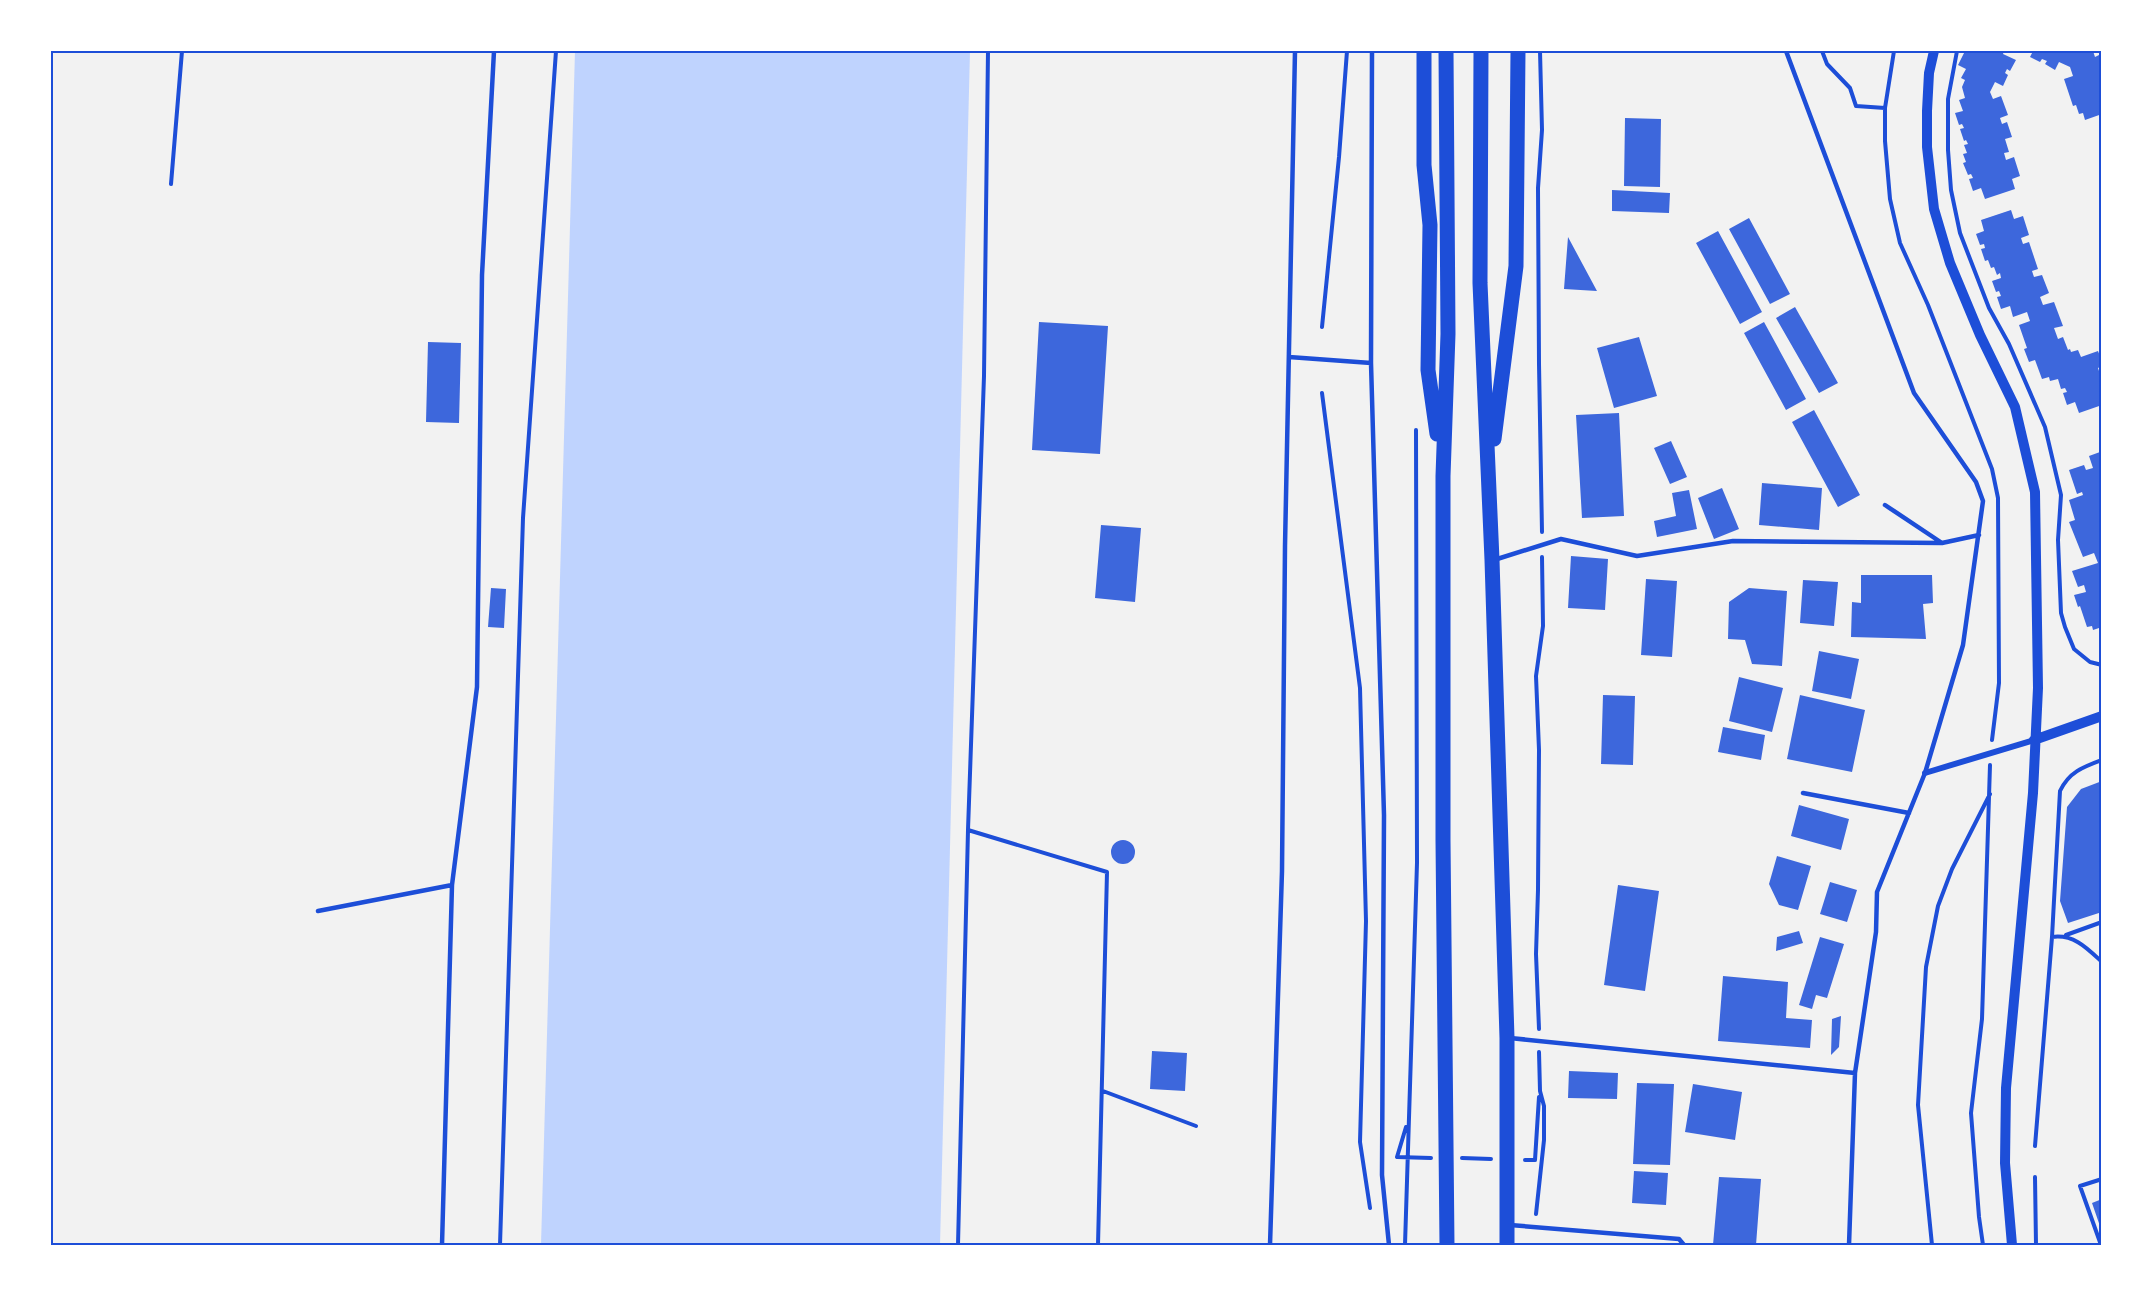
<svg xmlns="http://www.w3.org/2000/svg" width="2153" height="1296" viewBox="0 0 2153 1296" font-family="Roboto,sans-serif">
  <rect width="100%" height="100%" fill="#f2f2f2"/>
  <path fill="#bfd3fe" d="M 575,51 L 970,51 L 940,1245 L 541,1245 Z"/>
  <path fill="#3d67dc" d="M 1965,51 L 2004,51 L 2003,54 L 2016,60 L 2010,71 L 2007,69 L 2005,73 L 2008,75 L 2003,86 L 1995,82 L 1990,92 L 1993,99 L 2001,96 L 2008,115 L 2000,118 L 2002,124 L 2007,122 L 2012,137 L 2005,139 L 2009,152 L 2004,153 L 2006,160 L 2014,157 L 2020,176 L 2012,179 L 2015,189 L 1985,199 L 1981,188 L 1973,191 L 1969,179 L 1973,178 L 1971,174 L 1968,175 L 1963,163 L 1966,162 L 1963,154 L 1967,153 L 1964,145 L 1968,144 L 1966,140 L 1964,141 L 1960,129 L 1964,128 L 1962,124 L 1959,125 L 1955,113 L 1963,111 L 1959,100 L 1965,98 L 1962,87 L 1965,80 L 1961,78 L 1966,69 L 1958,65 Z
    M 2033,51 L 2093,51 L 2095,57 L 2099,55 L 2102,64 L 2102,114 L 2085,120 L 2083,113 L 2079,114 L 2076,105 L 2073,106 L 2064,79 L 2073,76 L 2070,67 L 2059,62 L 2055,70 L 2045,64 L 2047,61 L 2042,59 L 2040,62 L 2030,57 Z
    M 1625,118 L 1661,119 L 1660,187 L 1624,186 Z
    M 1612,190 L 1670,193 L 1669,213 L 1612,211 Z
    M 2011,210 L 2014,219 L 2023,216 L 2029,235 L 2021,238 L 2023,244 L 2029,242 L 2038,269 L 2032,271 L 2034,277 L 2042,275 L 2049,293 L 2040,297 L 2043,305 L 2054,302 L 2063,326 L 2054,328 L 2058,339 L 2063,337 L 2068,350 L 2070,349 L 2071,352 L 2078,350 L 2081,357 L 2098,351 L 2102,361 L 2102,366 L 2098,368 L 2100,374 L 2102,373 L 2102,405 L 2079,413 L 2075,402 L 2067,405 L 2063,393 L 2067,392 L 2065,388 L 2061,389 L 2058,379 L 2050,381 L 2049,377 L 2042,379 L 2035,360 L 2029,362 L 2024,349 L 2027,348 L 2019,325 L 2030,321 L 2027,312 L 2013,317 L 2010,306 L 2001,309 L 1997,297 L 2001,296 L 1999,291 L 1996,292 L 1992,281 L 2001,278 L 2000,273 L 1997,275 L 1994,267 L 1991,268 L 1988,260 L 1985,261 L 1981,249 L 1985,248 L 1984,244 L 1980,245 L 1976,234 L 1984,231 L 1981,220 Z
    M 1749,218 L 1790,294 L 1770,304 L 1729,229 Z
    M 1718,231 L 1762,312 L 1740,324 L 1696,243 Z
    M 1568,237 L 1597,291 L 1564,289 Z
    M 1795,307 L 1838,383 L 1819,393 L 1776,318 Z
    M 1039,322 L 1108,326 L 1100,454 L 1032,450 Z
    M 1764,322 L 1806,399 L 1786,410 L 1744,333 Z
    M 1639,337 L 1657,396 L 1614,408 L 1597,348 Z
    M 428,342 L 461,343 L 459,423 L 426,422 Z
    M 1814,410 L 1860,495 L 1838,507 L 1792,422 Z
    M 1619,413 L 1624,516 L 1582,518 L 1576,415 Z
    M 1671,441 L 1687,477 L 1670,484 L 1654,448 Z
    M 2100,452 L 2102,627 L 2093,630 L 2092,626 L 2087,627 L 2080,606 L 2078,607 L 2074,595 L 2086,592 L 2084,585 L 2078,587 L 2072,571 L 2098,563 L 2094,553 L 2083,557 L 2069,522 L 2075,520 L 2069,500 L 2083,495 L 2082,492 L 2077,494 L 2069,470 L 2084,465 L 2086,470 L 2093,468 L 2089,456 Z
    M 1762,483 L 1822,488 L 1819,530 L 1759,525 Z
    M 1722,488 L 1739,529 L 1714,539 L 1698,498 Z
    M 1689,490 L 1697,529 L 1657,537 L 1654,521 L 1676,516 L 1672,493 Z
    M 1101,525 L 1141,528 L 1135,602 L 1095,598 Z
    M 1571,556 L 1608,559 L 1605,610 L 1568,608 Z
    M 1861,575 L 1932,575 L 1933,603 L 1923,604 L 1926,639 L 1851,637 L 1852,602 L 1861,603 Z
    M 1646,579 L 1677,581 L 1672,657 L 1641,655 Z
    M 1803,580 L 1838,582 L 1834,626 L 1800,623 Z
    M 491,588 L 506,589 L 504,628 L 488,627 Z
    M 1749,588 L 1787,591 L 1782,666 L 1752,664 L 1745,640 L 1728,639 L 1729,602 Z
    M 1819,651 L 1859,659 L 1851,699 L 1812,691 Z
    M 1739,677 L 1783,688 L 1772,732 L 1729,721 Z
    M 1603,695 L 1635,696 L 1633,765 L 1601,764 Z
    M 1800,695 L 1865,710 L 1852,772 L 1787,759 Z
    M 1723,727 L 1765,735 L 1761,760 L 1718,752 Z
    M 2102,781 L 2102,912 L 2068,923 L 2060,901 L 2067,807 L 2081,789 Z
    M 1799,805 L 1849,819 L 1841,850 L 1791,836 Z
    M1111 852a12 12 0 1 1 24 0a12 12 0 1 1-24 0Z
    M 1777,856 L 1811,866 L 1798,910 L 1779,905 L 1769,884 Z
    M 1830,882 L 1857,890 L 1847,922 L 1820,914 Z
    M 1618,885 L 1659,891 L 1645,991 L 1604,985 Z
    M 1799,931 L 1803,943 L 1776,951 L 1777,937 Z
    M 1820,937 L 1844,944 L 1827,998 L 1816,995 L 1812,1009 L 1799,1005 Z
    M 1723,976 L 1788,982 L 1786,1018 L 1812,1020 L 1810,1048 L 1718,1041 Z
    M 1841,1016 L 1839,1047 L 1831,1055 L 1832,1019 Z
    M 1152,1051 L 1187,1053 L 1185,1091 L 1150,1089 Z
    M 1569,1071 L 1618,1073 L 1617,1099 L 1568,1098 Z
    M 1637,1083 L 1674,1084 L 1670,1165 L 1633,1164 Z
    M 1693,1084 L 1742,1092 L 1735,1140 L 1685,1132 Z
    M 1634,1171 L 1668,1173 L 1666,1205 L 1632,1203 Z
    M 1719,1177 L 1761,1179 L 1756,1245 L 1713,1245 Z
    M 2102,1199 L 2102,1232 L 2092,1203 Z"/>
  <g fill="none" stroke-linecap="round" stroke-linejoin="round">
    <path stroke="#1d4ed8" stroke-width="4" d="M 1540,51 L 1542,130 L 1538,188 L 1539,364 L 1542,532
      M 1822,51 L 1827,64 L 1850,88 L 1856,106 L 1885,108
      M 1894,51 L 1885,108 L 1885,141 L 1890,199 L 1900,243 L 1928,305 L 1992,469 L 1998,498 L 1999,683 L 1992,740
      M 1957,51 L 1948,99 L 1948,150 L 1951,190 L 1960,233 L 1989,308 L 2009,344 L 2045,427 L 2061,495 L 2058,540 L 2061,613 L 2065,627 L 2074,649 L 2090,662 L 2102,665
      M 171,184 L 182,51
      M 1322,327 L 1339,157 L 1347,51
      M 1322,393 L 1360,688 L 1366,921 L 1360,1142 L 1370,1208
      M 968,830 L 1107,872 L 1098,1245
      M 2066,935 L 2102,922
      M 2052,937 C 2074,934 2087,948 2102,962
      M 1539,1029 L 1536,954 L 1538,890 L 1539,750 L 1536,676 L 1543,626 L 1542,557
      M 1103,1091 L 1196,1126
      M 1406,1127 L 1397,1157 L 1431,1158
      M 2035,1146 L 2052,937 L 2060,791 C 2069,772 2083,767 2102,760
      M 1462,1158 L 1491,1159
      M 1525,1160 L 1535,1160 L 1539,1097
      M 2035,1177 L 2036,1245
      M 1536,1214 L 1544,1140 L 1544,1106 L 1540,1091 L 1539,1052
      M 500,1245 L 523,518 L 556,51
      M 958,1245 L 968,830 L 984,376 L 988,51
      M 1405,1245 L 1417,863 L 1416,430
      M 1932,1245 L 1918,1105 L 1926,967 L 1938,906 L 1952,869 L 1990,794
      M 1983,1245 L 1979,1217 L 1971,1113 L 1982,1019 L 1990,765
      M 2101,1245 L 2080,1186 L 2102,1179"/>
    <path stroke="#1d4ed8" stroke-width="4.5" d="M 1372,51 L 1371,363 L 1384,815 L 1382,1175 L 1389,1245
      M 1786,51 L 1914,393 L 1976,482 L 1983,501 L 1963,645 L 1925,773 L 1877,892 L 1876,932 L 1855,1073 L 1849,1245
      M 1289,357 L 1371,363
      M 1885,505 L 1942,543
      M 1494,560 L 1561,539 L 1637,556 L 1733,541 L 1942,543 L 1979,535
      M 1803,793 L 1909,813
      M 318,911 L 452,885
      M 1510,1038 L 1855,1073
      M 1510,1225 L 1679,1239 L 1684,1245
      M 442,1245 L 452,885 L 477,687 L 482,275 L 494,51
      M 1270,1245 L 1282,871 L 1285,546 L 1295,51"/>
    <path stroke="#1d4ed8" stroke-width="6" d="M 1925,773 L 2034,740"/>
    <path stroke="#1d4ed8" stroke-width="10" d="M 1934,51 L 1929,73 L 1927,111 L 1927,147 L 1934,209 L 1950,263 L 1980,335 L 2015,407 L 2035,492 L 2038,688 L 2033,793 L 2006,1088 L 2005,1163 L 2012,1245
      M 2034,740 L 2102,716"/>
    <path stroke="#1d4ed8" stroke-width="15" d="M 1424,51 L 1424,165 L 1430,225 L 1428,370 L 1437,434
      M 1446,51 L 1448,334 L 1443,476 L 1443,840 L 1447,1245
      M 1481,51 L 1480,283 L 1492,560 L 1507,1038 L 1507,1245
      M 1494,439 L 1516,266 L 1518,51"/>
  </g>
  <rect width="2153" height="1296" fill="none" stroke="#ffffff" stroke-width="105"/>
  <rect x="52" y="52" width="2048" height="1192" fill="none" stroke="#1d4ed8" stroke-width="2"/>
</svg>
